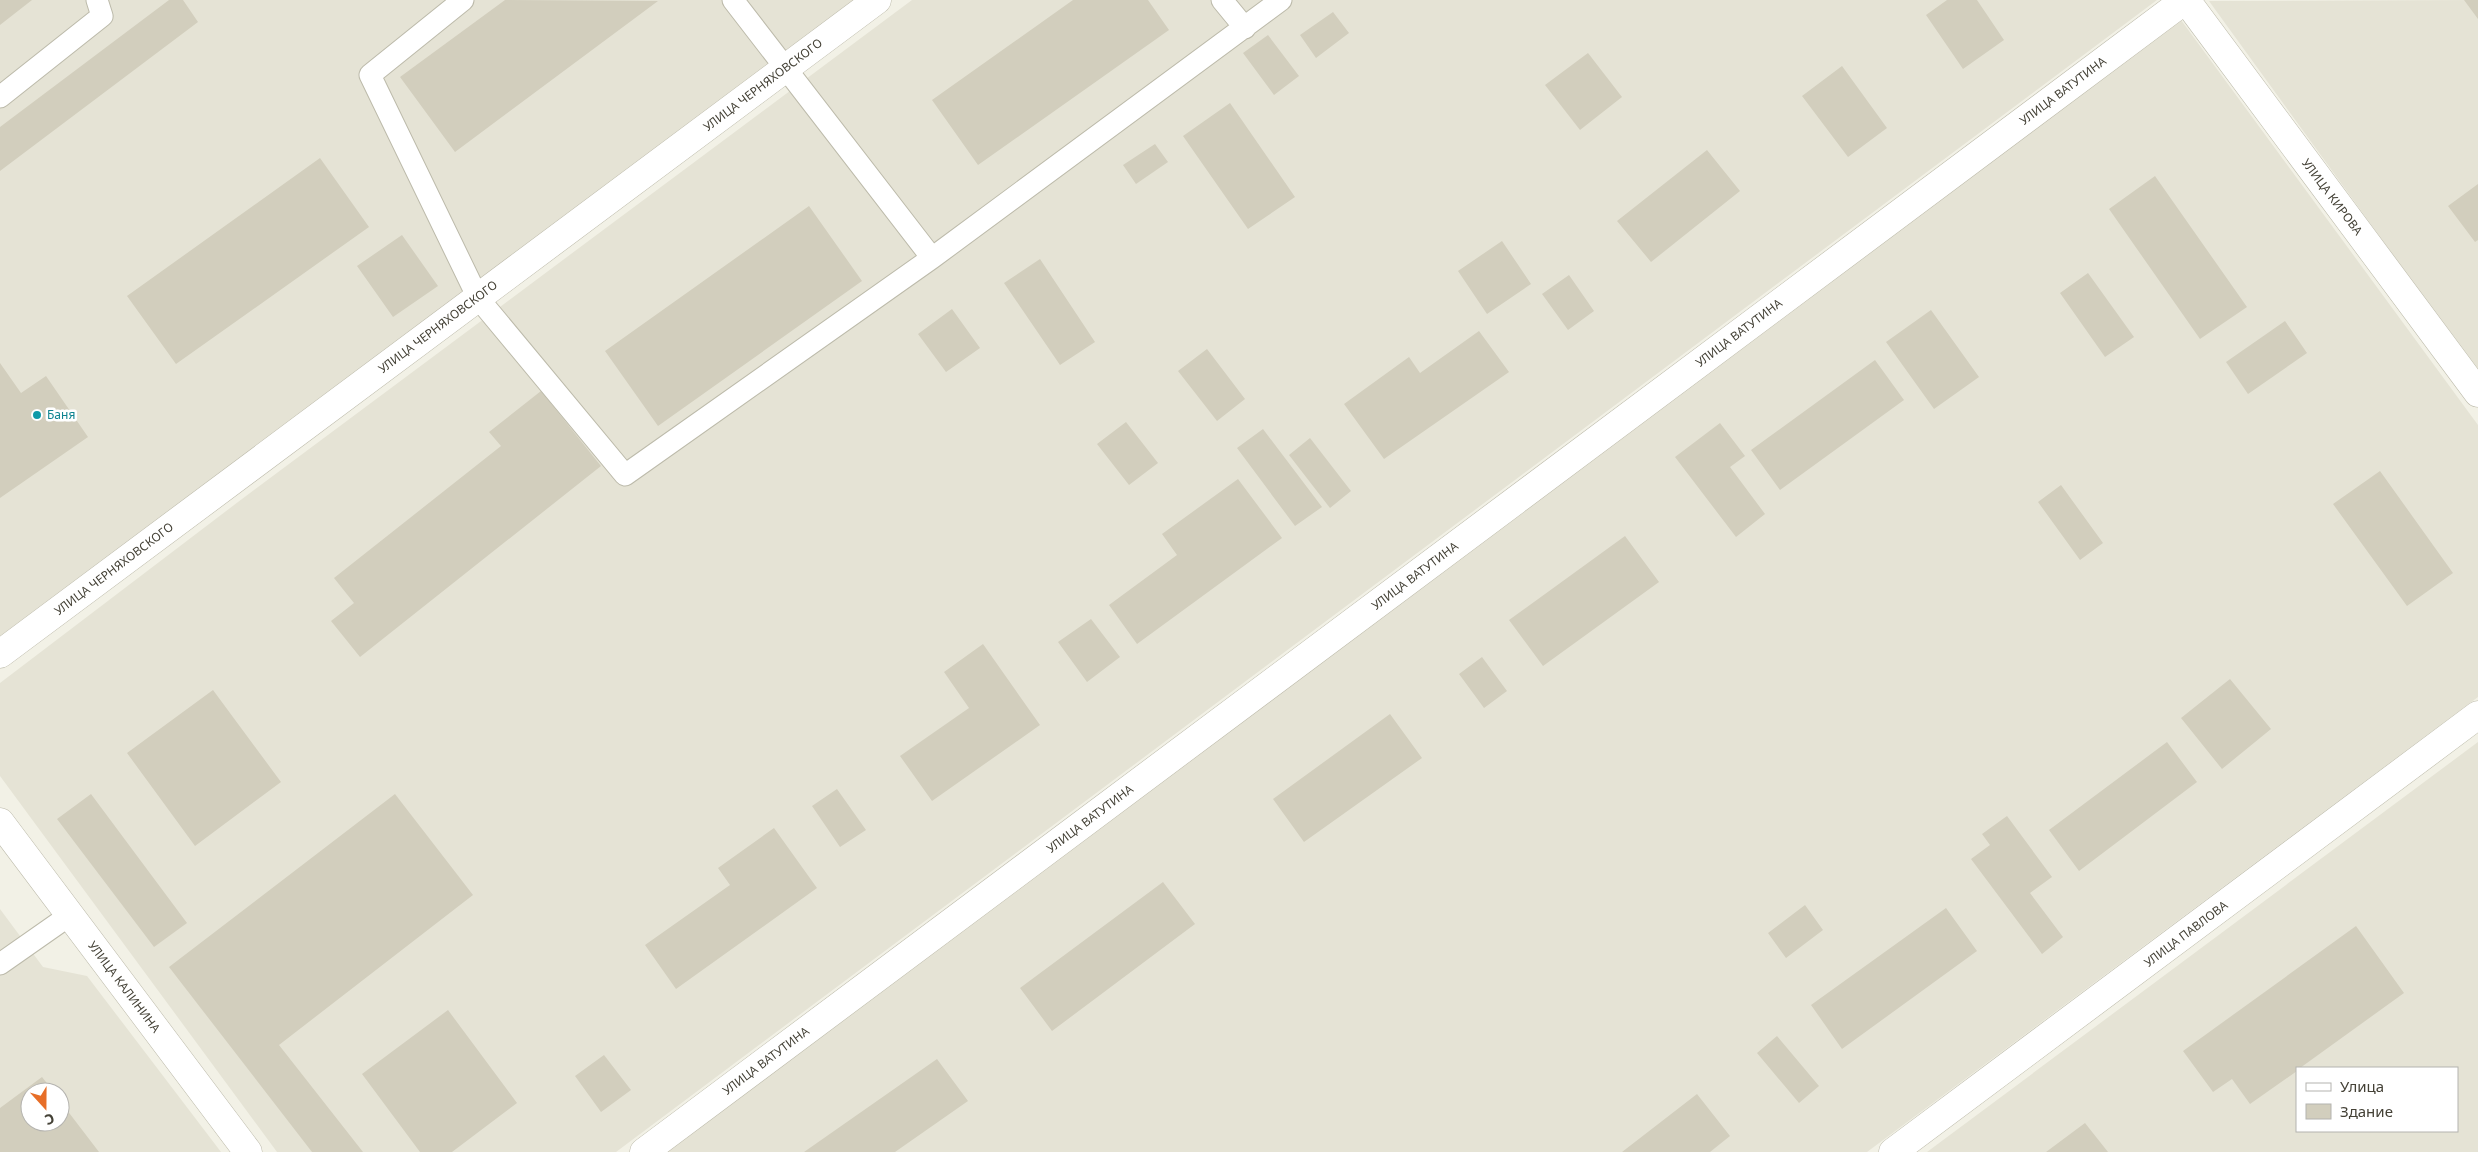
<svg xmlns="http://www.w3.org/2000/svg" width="2478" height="1152" viewBox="0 0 2478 1152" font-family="'Noto Sans',sans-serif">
  <rect width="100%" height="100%" fill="#f2f1e6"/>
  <path fill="#e5e3d5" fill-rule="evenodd" d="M 0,0 L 863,0 L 0,652 Z
    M 912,0 L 2157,0 L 616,1152 L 277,1152 L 0,776 L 0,683 L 238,502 Z
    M 2478,0 L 2478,372 L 2209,1 Z
    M 2181,20 L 2478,425 L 2478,697 L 1867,1152 L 663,1152 Z
    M 2478,742 L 2478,1152 L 1927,1152 ZM 2297,1068 L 2457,1068 L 2457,1131 L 2297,1131 Z
    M 0,909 L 43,967 L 87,976 L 221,1152 L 0,1152 ZM 30,1092 L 60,1092 L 60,1122 L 30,1122 Z"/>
  <path fill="#d2cebd" d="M 0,0 L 32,0 L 0,25 Z
    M 169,0 L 183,0 L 198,22 L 0,171 L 0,127 Z
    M 505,0 L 658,1 L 455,152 L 400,77 Z
    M 1073,0 L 1148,0 L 1169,30 L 978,165 L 932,100 Z
    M 1947,0 L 1977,0 L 2004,40 L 1963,69 L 1926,15 Z
    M 2464,0 L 2478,0 L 2478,19 Z
    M 1333,12 L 1349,33 L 1316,58 L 1300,35 Z
    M 1268,35 L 1299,76 L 1274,95 L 1243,53 Z
    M 1588,53 L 1622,97 L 1580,130 L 1545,85 Z
    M 1842,66 L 1887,128 L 1848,157 L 1802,96 Z
    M 1230,103 L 1295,197 L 1248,229 L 1183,136 Z
    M 1155,144 L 1168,162 L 1136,184 L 1123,165 Z
    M 1707,150 L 1740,191 L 1651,262 L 1617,221 Z
    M 320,158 L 369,227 L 176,364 L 127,296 Z
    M 2155,176 L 2247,307 L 2200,339 L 2109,209 Z
    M 2478,184 L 2478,240 L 2475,242 L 2448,206 Z
    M 809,206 L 862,281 L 658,426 L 605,351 Z
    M 402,235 L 438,286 L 393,317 L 357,266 Z
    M 1502,241 L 1531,284 L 1487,314 L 1458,271 Z
    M 1040,259 L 1095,342 L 1060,365 L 1004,283 Z
    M 2088,273 L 2134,337 L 2105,357 L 2060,293 Z
    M 1569,275 L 1594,311 L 1568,330 L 1542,294 Z
    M 952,309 L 980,348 L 946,372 L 918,334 Z
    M 1931,310 L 1979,377 L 1934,409 L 1886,342 Z
    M 2285,321 L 2307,353 L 2248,394 L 2226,362 Z
    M 1479,331 L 1509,372 L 1384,459 L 1344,404 L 1409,357 L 1420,373 Z
    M 1207,349 L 1245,399 L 1217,421 L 1178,371 Z
    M 1875,360 L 1904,400 L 1780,490 L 1751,450 Z
    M 0,363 L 21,393 L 46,376 L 88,437 L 0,498 Z
    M 541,391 L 601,466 L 360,657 L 331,621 L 354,603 L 334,578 L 501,446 L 489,432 Z
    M 1126,422 L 1158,463 L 1129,485 L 1097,444 Z
    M 1720,423 L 1745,456 L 1730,467 L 1765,514 L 1736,537 L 1675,457 Z
    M 1263,429 L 1322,507 L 1295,526 L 1237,448 Z
    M 1310,438 L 1351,491 L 1330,508 L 1289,455 Z
    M 2380,471 L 2453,573 L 2407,606 L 2333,504 Z
    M 1238,479 L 1282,538 L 1137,644 L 1109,605 L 1177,555 L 1162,534 Z
    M 2061,485 L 2103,543 L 2080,560 L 2038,502 Z
    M 1625,536 L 1659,582 L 1543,666 L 1509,620 Z
    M 1091,619 L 1120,657 L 1087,682 L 1058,642 Z
    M 983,644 L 1040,725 L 932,801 L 900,756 L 969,708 L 944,672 Z
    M 1482,657 L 1507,691 L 1484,708 L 1459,674 Z
    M 2230,679 L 2271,729 L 2222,769 L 2181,718 Z
    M 213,690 L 281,782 L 195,846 L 127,753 Z
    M 1390,714 L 1422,758 L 1304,842 L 1273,799 Z
    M 2167,742 L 2197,782 L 2079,871 L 2049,830 Z
    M 837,789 L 866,830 L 840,847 L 812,806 Z
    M 91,794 L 187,923 L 154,947 L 57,819 Z
    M 395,794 L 473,895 L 279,1045 L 363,1152 L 312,1152 L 169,967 Z
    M 2007,816 L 2052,877 L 2030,893 L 2063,937 L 2042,954 L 1971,859 L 1990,845 L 1982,834 Z
    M 774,828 L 817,888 L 676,989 L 645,945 L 730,885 L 718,868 Z
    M 1163,882 L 1195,924 L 1052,1031 L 1020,988 Z
    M 1805,905 L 1823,930 L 1786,958 L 1768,933 Z
    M 1946,908 L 1977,951 L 1842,1049 L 1811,1005 Z
    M 2356,926 L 2404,993 L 2300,1068 L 2297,1068 L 2297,1071 L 2250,1104 L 2232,1079 L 2213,1092 L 2183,1051 Z
    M 448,1010 L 517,1103 L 452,1152 L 420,1152 L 362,1074 Z
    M 1777,1036 L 1819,1086 L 1799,1103 L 1757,1053 Z
    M 604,1055 L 631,1090 L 601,1112 L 575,1076 Z
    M 937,1059 L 968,1101 L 895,1152 L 804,1152 Z
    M 42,1077 L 54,1092 L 30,1092 L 30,1122 L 60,1122 L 60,1101 L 99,1152 L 0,1152 L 0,1108 Z
    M 1697,1094 L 1730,1136 L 1710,1152 L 1622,1152 Z
    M 2085,1123 L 2108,1152 L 2046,1152 Z"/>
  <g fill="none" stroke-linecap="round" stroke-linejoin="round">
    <defs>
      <path id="service" d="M 463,0 L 370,75 L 478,298 L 625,475 L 932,258 L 1281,0
        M 733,0 L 932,258
        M 1222,0 L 1245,28
        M 0,97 L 102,16 L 97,0
        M 0,964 L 70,915"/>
      <path id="minor" d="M 2186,0 L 2478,393
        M 0,654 L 877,0
        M 644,1152 L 2185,0
        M 1893,1152 L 2478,715"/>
      <path id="tertiary" d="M 0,822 L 248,1152"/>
    </defs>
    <use href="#service" stroke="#bcbaaa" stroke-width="23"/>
    <use href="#minor" stroke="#bcbaaa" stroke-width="29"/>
    <use href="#tertiary" stroke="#bcbaaa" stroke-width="29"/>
    <use href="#service" stroke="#fff" stroke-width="21"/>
    <use href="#minor" stroke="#fff" stroke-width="28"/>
    <use href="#tertiary" stroke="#fff" stroke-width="28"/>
  </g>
  <circle fill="#0f9aa8" stroke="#fff" stroke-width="2" cx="37" cy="415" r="5"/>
  <g text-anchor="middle" stroke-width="5" stroke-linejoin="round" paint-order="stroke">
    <g font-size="12" fill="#444136" stroke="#fff">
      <text transform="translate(763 85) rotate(-37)" y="4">УЛИЦА ЧЕРНЯХОВСКОГО</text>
      <text transform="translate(2063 91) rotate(-37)" y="4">УЛИЦА ВАТУТИНА</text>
      <text transform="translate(2332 197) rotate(53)" y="4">УЛИЦА КИРОВА</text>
      <text transform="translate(438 327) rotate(-37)" y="4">УЛИЦА ЧЕРНЯХОВСКОГО</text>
      <text transform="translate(1739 333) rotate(-37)" y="4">УЛИЦА ВАТУТИНА</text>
      <text transform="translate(114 569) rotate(-37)" y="4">УЛИЦА ЧЕРНЯХОВСКОГО</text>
      <text transform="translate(1415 576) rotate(-37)" y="4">УЛИЦА ВАТУТИНА</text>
      <text transform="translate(1090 819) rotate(-37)" y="4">УЛИЦА ВАТУТИНА</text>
      <text transform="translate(2186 934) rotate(-37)" y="4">УЛИЦА ПАВЛОВА</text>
      <text transform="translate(124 987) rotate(53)" y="4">УЛИЦА КАЛИНИНА</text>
      <text transform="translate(766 1061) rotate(-37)" y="4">УЛИЦА ВАТУТИНА</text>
    </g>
    <g font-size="12" fill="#0d838f" stroke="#fff" text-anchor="start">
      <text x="47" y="419">Баня</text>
    </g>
  </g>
  <rect x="2296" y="1067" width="162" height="65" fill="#ffffff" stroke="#b4b3af"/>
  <rect x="2306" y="1083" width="25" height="8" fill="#ffffff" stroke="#b4b3af"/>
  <text x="2340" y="1092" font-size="15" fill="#444136">Улица</text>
  <rect x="2306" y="1104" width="25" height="15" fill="#d2cebd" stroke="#b4b3af"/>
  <text x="2340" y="1117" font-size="15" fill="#444136">Здание</text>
  <g transform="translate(45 1107) rotate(159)"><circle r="24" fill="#ffffff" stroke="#b4b3af"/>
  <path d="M0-4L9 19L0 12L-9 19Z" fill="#e76e28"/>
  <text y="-8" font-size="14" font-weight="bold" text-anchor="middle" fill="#444136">С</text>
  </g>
</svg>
